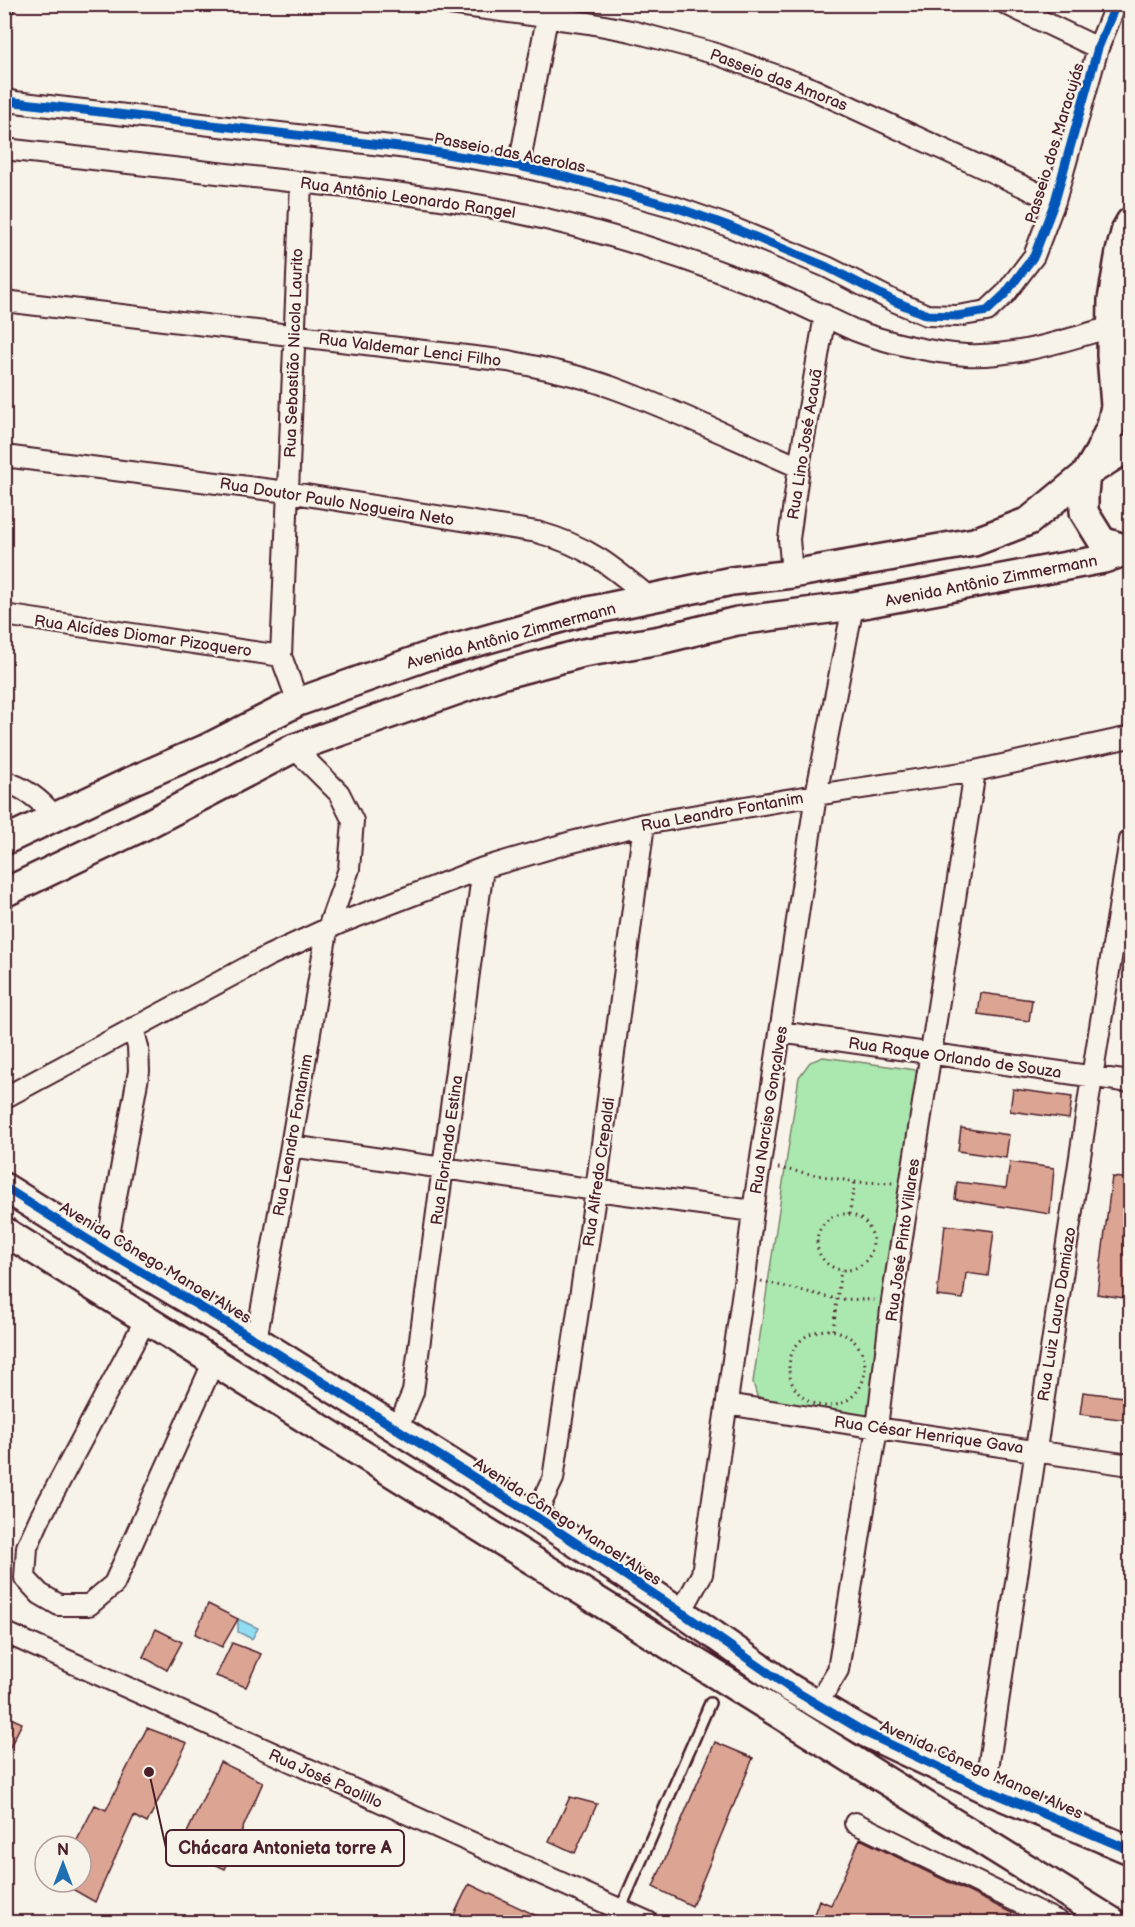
<svg xmlns="http://www.w3.org/2000/svg" width="1135" height="1927" viewBox="0 0 1135 1927" font-family="'Balsamiq Sans',sans-serif">
  <rect width="100%" height="100%" fill="#f7f3e8"/>
  <filter id="ink" filterUnits="userSpaceOnUse"><feTurbulence type="fractalNoise" baseFrequency=".0167" numOctaves="2"/><feDisplacementMap in="SourceGraphic" scale="12" xChannelSelector="R" yChannelSelector="G"/><feConvolveMatrix kernelMatrix="1 2 1 2 8 2 1 2 1" color-interpolation-filters="sRGB"/></filter>
  <g filter="url(#ink)">
    <path fill="#abe8af" stroke="#7a846d" stroke-width="1.5" d="M 823,1057 L 916,1070 L 920,1078 L 872,1410 L 866,1416 L 767,1400 L 757,1396 L 753,1382 L 799,1077 L 810,1062 Z"/>
    <path fill="#90dcf1" stroke="#7490a2" stroke-width="1.5" d="M 238,1619 L 258,1628 L 252,1639 L 238,1632 Z"/>
    <path fill="#dca593" stroke="#4a1f2b" stroke-width="1.5" d="M 981,993 L 1032,1000 L 1029,1021 L 978,1014 Z
      M 1013,1089 L 1072,1097 L 1069,1119 L 1010,1111 Z
      M 961,1128 L 1009,1135 L 1006,1158 L 958,1151 Z
      M 1010,1162 L 1054,1168 L 1050,1214 L 955,1199 L 957,1182 L 1006,1188 Z
      M 1112,1177 L 1131,1179 L 1131,1299 L 1097,1294 Z
      M 945,1225 L 994,1231 L 988,1276 L 966,1273 L 963,1299 L 937,1296 Z
      M 1083,1392 L 1131,1398 L 1128,1420 L 1080,1414 Z
      M 208,1604 L 238,1619 L 222,1647 L 195,1634 Z
      M 156,1629 L 182,1642 L 167,1670 L 143,1657 Z
      M 232,1643 L 261,1654 L 246,1687 L 216,1676 Z
      M 4,1715 L 22,1723 L 4,1759 Z
      M 147,1728 L 187,1743 L 147,1823 L 134,1816 L 95,1902 L 60,1882 L 81,1882 L 81,1846 L 74,1846 L 95,1805 L 106,1810 Z
      M 715,1742 L 753,1758 L 692,1906 L 653,1887 Z
      M 220,1762 L 263,1782 L 225,1869 L 180,1848 Z
      M 570,1797 L 597,1804 L 575,1853 L 549,1841 Z
      M 860,1839 L 1012,1913 L 1007,1923 L 811,1923 L 819,1900 L 831,1905 Z
      M 469,1884 L 552,1923 L 450,1923 Z"/>
    <g fill="none" stroke-linecap="round" stroke-linejoin="round">
      <defs>
        <path id="lane" d="M 620,1910 L 710,1703"/>
        <path id="street" d="M 450,4 L 589,23 L 631,31 L 713,53 L 806,86 L 1055,201
          M 1006,4 L 1098,48
          M 4,5 L 5,4
          M 4,99 L 15,102 L 416,149 L 519,166 L 570,178 L 675,207 L 726,225 L 827,267 L 894,301 L 927,315 L 957,316 L 987,311 L 1005,294 L 1034,256 L 1055,201 L 1098,48 L 1116,4
          M 4,149 C 99,159 194,170 289,181 C 362,189 436,196 509,211 C 594,228 675,254 755,285 C 789,298 821,315 854,330 C 884,342 933,353 966,355 C 1016,357 1063,341 1111,327
          M 519,166 L 549,7
          M 4,301 L 508,361 C 543,368 578,375 611,387 C 675,410 737,440 799,467
          M 4,456 L 287,492 L 537,532 C 588,546 612,566 651,599
          M 792,574 L 789,539 L 799,467 L 825,315
          M 4,615 L 281,656
          M 298,702 L 281,656 L 301,182
          M 4,781 C 25,788 40,799 54,816
          M 780,1032 L 1130,1082
          M 4,1098 L 268,956 L 340,923 L 483,868 L 568,843 L 644,824 L 816,795 L 975,771 L 1130,737
          M 291,1146 L 596,1190 L 753,1211
          M 106,1251 L 139,1071 L 138,1047 L 133,1028
          M 146,1319 L 40,1518 L 27,1547 L 25,1578 L 40,1594 L 59,1605 L 89,1605 L 114,1584 L 214,1361
          M 256,1340 L 291,1146 L 327,931 L 349,869 L 353,821 L 339,793 L 294,748
          M 727,1404 L 877,1428 L 1130,1465
          M 397,1430 L 413,1392 L 483,868
          M 535,1516 L 553,1479 L 596,1190 L 644,824
          M 681,1612 L 702,1574 L 745,1277 L 753,1211 L 816,795 L 853,606
          M 4,1632 L 648,1922
          M 817,1704 L 838,1670 L 877,1428 L 892,1301 L 975,771
          M 985,1789 L 1092,1077 L 1130,840
          M 855,1823 L 1059,1922"/>
        <path id="secondary" d="M 1130,550 L 1102,541 L 1084,512 L 1084,494 L 1086,474 L 1099,452 L 1111,426 L 1115,406 L 1111,355 L 1112,300 L 1120,252 L 1126,229 L 1130,222
          M 4,841 L 129,782 L 205,749 L 298,702 L 428,656 L 579,613 L 732,581 L 792,574 L 974,542 L 1029,521 L 1086,474 L 1119,453 L 1130,449
          M 4,893 L 148,824 L 294,748 L 501,675 L 583,653 L 660,640 L 737,621 L 853,606 L 1104,559 L 1130,550
          M 4,1187 L 106,1251 L 256,1340 L 535,1516 L 681,1612 L 790,1688 L 866,1733 L 985,1789 L 1130,1850
          M 4,1231 L 1113,1922"/>
      </defs>
      <use href="#lane" stroke="#4a1f2b" stroke-width="14"/>
      <use href="#street" stroke="#4a1f2b" stroke-width="24"/>
      <use href="#secondary" stroke="#4a1f2b" stroke-width="32"/>
      <path stroke="#4a1f2b" stroke-width="3" stroke-dasharray="1.5 4.5" stroke-linecap="butt" d="M 778,1168 L 855,1182 L 893,1183
        M 849,1214 L 855,1182
        M817 1242a28 28 0 1 1 56 0a28 28 0 1 1-56 0Z
        M 761,1281 L 837,1299 L 875,1300
        M 833,1330 L 841,1270
        M789 1368a38 38 0 1 1 76 0a38 38 0 1 1-76 0Z"/>
      <use href="#lane" stroke="#f7f3e8" stroke-width="9"/>
      <use href="#street" stroke="#f7f3e8" stroke-width="20"/>
      <use href="#secondary" stroke="#f7f3e8" stroke-width="27"/>
      <defs>
        <path id="cycleway" d="M 4,99 L 15,102 L 416,149 L 519,166 L 570,178 L 675,207 L 726,225 L 827,267 L 894,301 L 927,315 L 957,316 L 987,311 L 1005,294 L 1034,256 L 1055,201 L 1098,48 L 1116,4
          M 4,1187 L 106,1251 L 256,1340 L 535,1516 L 681,1612 L 790,1688 L 866,1733 L 985,1789 L 1130,1850"/>
      </defs>
      <use href="#cycleway" stroke="#f7f3e8" stroke-width="13"/>
      <use href="#cycleway" stroke="#0057b8" stroke-width="9"/>
    </g>
  </g>
  <g text-anchor="middle" stroke-width="4.5" stroke-linejoin="round" paint-order="stroke">
    <g font-size="16" fill="#4a1f2b" stroke="#f7f3e8">
      <text transform="translate(779 79) rotate(21)" y="6">Passeio das Amoras</text>
      <text transform="translate(1054 143) rotate(-73)" y="6">Passeio dos Maracujás</text>
      <text transform="translate(510 152) rotate(11)" y="6">Passeio das Acerolas</text>
      <text transform="translate(408 197) rotate(8)" y="6">Rua Antônio Leonardo Rangel</text>
      <text transform="translate(410 349) rotate(7)" y="6">Rua Valdemar Lenci Filho</text>
      <text transform="translate(293 353) rotate(-88)" y="6">Rua Sebastião Nicola Laurito</text>
      <text transform="translate(804 444) rotate(-81)" y="6">Rua Lino José Acauã</text>
      <text transform="translate(337 501) rotate(9)" y="6">Rua Doutor Paulo Nogueira Neto</text>
      <text transform="translate(991 580) rotate(-11)" y="6">Avenida Antônio Zimmermann</text>
      <text transform="translate(143 635) rotate(8)" y="6">Rua Alcídes Diomar Pizoquero</text>
      <text transform="translate(511 635) rotate(-15)" y="6">Avenida Antônio Zimmermann</text>
      <text transform="translate(722 811) rotate(-10)" y="6">Rua Leandro Fontanim</text>
      <text transform="translate(955 1057) rotate(8)" y="6">Rua Roque Orlando de Souza</text>
      <text transform="translate(768 1110) rotate(-81)" y="6">Rua Narciso Gonçalves</text>
      <text transform="translate(292 1135) rotate(-80)" y="6">Rua Leandro Fontanim</text>
      <text transform="translate(446 1150) rotate(-82)" y="6">Rua Floriando Estina</text>
      <text transform="translate(598 1172) rotate(-82)" y="6">Rua Alfredo Crepaldi</text>
      <text transform="translate(902 1240) rotate(-82)" y="6">Rua José Pinto Villares</text>
      <text transform="translate(156 1262) rotate(31)" y="6">Avenida Cônego Manoel Alves</text>
      <text transform="translate(1056 1314) rotate(-81)" y="6">Rua Luiz Lauro Damiazo</text>
      <text transform="translate(929 1434) rotate(8)" y="6">Rua César Henrique Gava</text>
      <text transform="translate(568 1521) rotate(33)" y="6">Avenida Cônego Manoel Alves</text>
      <text transform="translate(982 1769) rotate(24)" y="6">Avenida Cônego Manoel Alves</text>
      <text transform="translate(326 1778) rotate(24)" y="6">Rua José Paolillo</text>
    </g>
  </g>
  <path fill="none" stroke="#4a1f2b" stroke-width="2" d="M149 1772L166 1848"/>
  <circle fill="#4a1f2b" stroke="#f7f3e8" stroke-width="2" cx="149" cy="1772" r="6"/>
  <rect fill="#f7f3e8" stroke="#4a1f2b" stroke-width="2" x="166" y="1830" width="238" height="36" rx="6"/>
  <g font-size="18" text-anchor="middle" font-weight="bold" fill="#4a1f2b">
    <text x="285" y="1854">Chácara Antonieta torre A</text>
  </g>
  <rect width="1135" height="1927" fill="none" stroke="#f7f3e8" stroke-width="24"/>
  <rect x="12" y="12" width="1111" height="1903" fill="none" stroke="#4a1f2b" stroke-width="2" filter="url(#ink)"/>
  <g transform="translate(63 1864)"><circle r="28" fill="#f7f3e8" stroke="#b29e9c" stroke-width="1.5"/>
  <path d="M0-4.5L10 22L0 15L-10 22Z" fill="#1f6fb2"/>
  <text y="-9" font-size="16" font-weight="bold" text-anchor="middle" fill="#4a1f2b">N</text>
  </g>
</svg>
